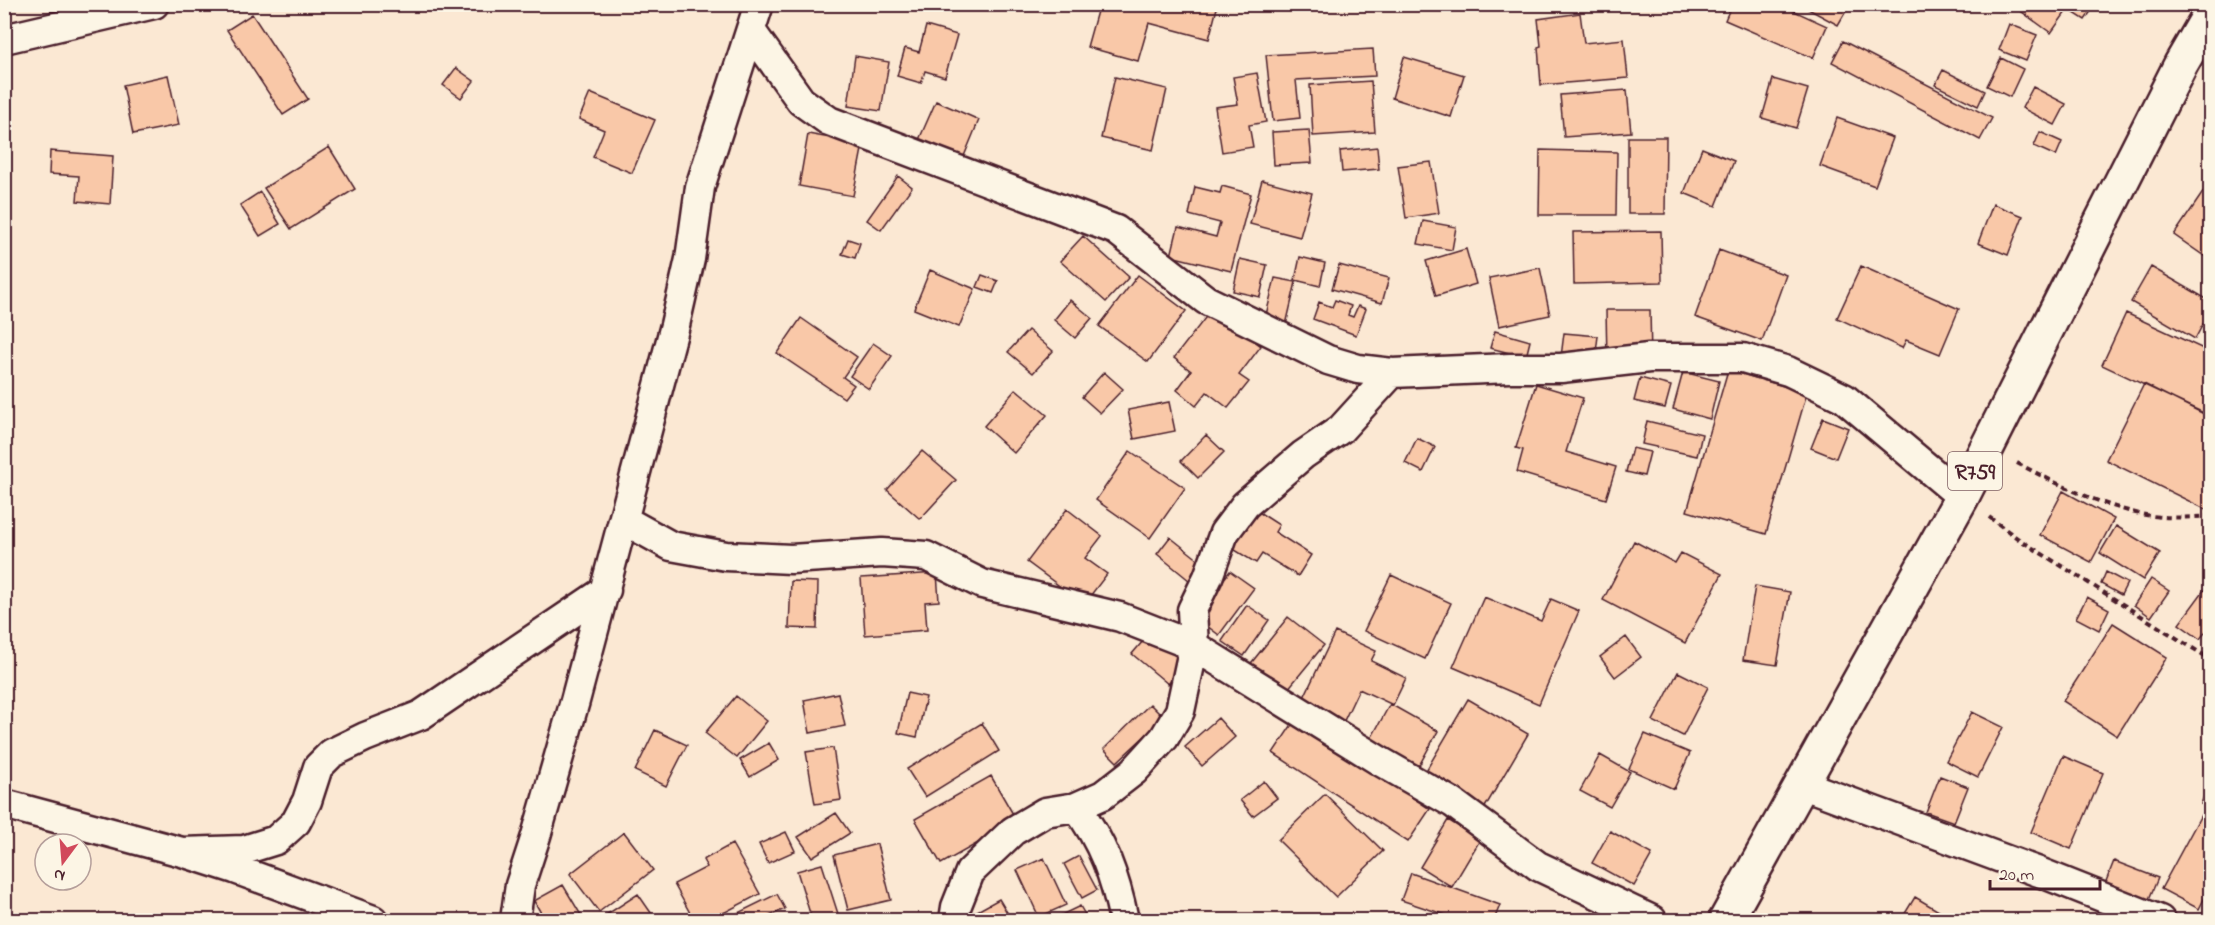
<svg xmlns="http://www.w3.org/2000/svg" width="2215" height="925" viewBox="0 0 2215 925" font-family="'Indie Flower',sans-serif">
  <rect width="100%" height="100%" fill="#fbe8d3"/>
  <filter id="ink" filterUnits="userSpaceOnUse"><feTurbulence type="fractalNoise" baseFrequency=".0167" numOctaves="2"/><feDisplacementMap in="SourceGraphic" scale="12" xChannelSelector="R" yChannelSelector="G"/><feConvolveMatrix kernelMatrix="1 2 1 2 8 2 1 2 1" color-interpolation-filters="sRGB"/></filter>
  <g filter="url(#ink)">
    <path fill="#f9c8a8" stroke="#4a1f2b" stroke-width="1.5" d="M 1099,4 L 1218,4 L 1209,39 L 1149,23 L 1138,61 L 1087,47 Z
      M 1732,4 L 1779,4 L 1827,26 L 1813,58 L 1725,20 Z
      M 1799,4 L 1846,4 L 1849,6 L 1838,25 Z
      M 2011,4 L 2096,4 L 2085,20 L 2068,9 L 2051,33 Z
      M 1580,13 L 1584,43 L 1624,39 L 1628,78 L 1541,85 L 1538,47 L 1541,46 L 1538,19 Z
      M 252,14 L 308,99 L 283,115 L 227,30 Z
      M 2009,24 L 2037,35 L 2026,61 L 1999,50 Z
      M 926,26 L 957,35 L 945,77 L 925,71 L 921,83 L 897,76 L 905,48 L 919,52 Z
      M 1843,41 L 1992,118 L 1980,140 L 1832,62 Z
      M 1373,49 L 1375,76 L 1296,80 L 1300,118 L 1273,121 L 1266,55 Z
      M 855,56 L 889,62 L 881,111 L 848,106 Z
      M 1404,57 L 1464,75 L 1451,117 L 1392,98 Z
      M 2001,58 L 2023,69 L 2010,97 L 1987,86 Z
      M 456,68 L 474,81 L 461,98 L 443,85 Z
      M 1943,70 L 1985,91 L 1978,106 L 1935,85 Z
      M 1257,73 L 1266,122 L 1249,125 L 1253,147 L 1222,152 L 1215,107 L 1238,104 L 1233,77 Z
      M 168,75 L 179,125 L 133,134 L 123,85 Z
      M 1115,77 L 1167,89 L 1153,150 L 1101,138 Z
      M 1773,79 L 1808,89 L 1796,128 L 1762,118 Z
      M 1371,81 L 1375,132 L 1313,136 L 1310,85 Z
      M 2033,87 L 2066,104 L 2055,125 L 2022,108 Z
      M 1627,90 L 1631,132 L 1564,137 L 1560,95 Z
      M 590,93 L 655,120 L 632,173 L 593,157 L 604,130 L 579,119 Z
      M 936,101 L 979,120 L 962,161 L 918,142 Z
      M 1837,118 L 1893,138 L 1875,186 L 1820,166 Z
      M 1309,130 L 1312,163 L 1274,165 L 1272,132 Z
      M 2040,132 L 2062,142 L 2056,156 L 2034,146 Z
      M 808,134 L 863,144 L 853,196 L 799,186 Z
      M 1628,137 L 1666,137 L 1665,214 L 1628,214 Z
      M 329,147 L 355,189 L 291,229 L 264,188 Z
      M 1377,147 L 1379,169 L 1342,172 L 1340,151 Z
      M 1702,148 L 1734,161 L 1716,206 L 1684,193 Z
      M 1540,150 L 1617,152 L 1616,215 L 1539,215 Z
      M 50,151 L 113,156 L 110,204 L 77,201 L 79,176 L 49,174 Z
      M 1431,162 L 1439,213 L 1406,218 L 1398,166 Z
      M 898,176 L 912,187 L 881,230 L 867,220 Z
      M 1262,180 L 1312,193 L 1300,237 L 1250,224 Z
      M 2210,182 L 2210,260 L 2174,235 Z
      M 1222,186 L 1251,194 L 1231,271 L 1171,256 L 1178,227 L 1216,237 L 1220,223 L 1189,215 L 1195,187 L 1220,193 Z
      M 260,192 L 280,224 L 260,236 L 240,205 Z
      M 1993,204 L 2023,216 L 2008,255 L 1978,243 Z
      M 1423,221 L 1456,227 L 1452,250 L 1418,244 Z
      M 1661,231 L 1662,282 L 1574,284 L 1573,232 Z
      M 1083,236 L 1129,277 L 1106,302 L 1060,261 Z
      M 848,239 L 860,243 L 855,258 L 842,254 Z
      M 1466,249 L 1476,284 L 1436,296 L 1426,261 Z
      M 1719,250 L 1786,275 L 1762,341 L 1695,317 Z
      M 1300,257 L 1325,263 L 1320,286 L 1295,280 Z
      M 1240,259 L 1267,265 L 1260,297 L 1233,291 Z
      M 1339,265 L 1389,278 L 1382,303 L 1332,289 Z
      M 1861,266 L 1959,309 L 1940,354 L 1906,340 L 1902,348 L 1837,318 Z
      M 2151,267 L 2210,301 L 2210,311 L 2195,339 L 2131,302 Z
      M 1540,268 L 1550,315 L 1499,326 L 1489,278 Z
      M 930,270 L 975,289 L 959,327 L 914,309 Z
      M 982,275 L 998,281 L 993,293 L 977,287 Z
      M 1138,275 L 1186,311 L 1148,362 L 1099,326 Z
      M 1275,278 L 1296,282 L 1286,325 L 1265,319 Z
      M 1070,300 L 1092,318 L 1075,338 L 1054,320 Z
      M 1335,300 L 1351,306 L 1348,315 L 1353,317 L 1358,306 L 1366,309 L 1356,335 L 1313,319 L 1319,302 L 1332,307 Z
      M 1212,309 L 1261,346 L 1239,375 L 1249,382 L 1228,408 L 1207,392 L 1196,406 L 1177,390 L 1191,371 L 1174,358 Z
      M 1606,310 L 1650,310 L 1651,358 L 1607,359 Z
      M 2126,313 L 2210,352 L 2210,416 L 2102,365 Z
      M 801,318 L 857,357 L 843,377 L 854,385 L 844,398 L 777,353 Z
      M 1028,330 L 1053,351 L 1033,373 L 1008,352 Z
      M 1495,331 L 1530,341 L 1526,357 L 1490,348 Z
      M 1564,333 L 1598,336 L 1595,360 L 1561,357 Z
      M 873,343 L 892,356 L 869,389 L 850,376 Z
      M 1728,370 L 1807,393 L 1766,534 L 1687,511 Z
      M 1104,372 L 1123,389 L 1100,413 L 1082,397 Z
      M 1683,372 L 1719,381 L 1710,419 L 1673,409 Z
      M 1640,378 L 1671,386 L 1665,408 L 1634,401 Z
      M 1536,384 L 1583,398 L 1566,452 L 1616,467 L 1606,499 L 1517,472 L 1523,450 L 1516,448 Z
      M 2144,384 L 2210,417 L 2209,511 L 2106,460 Z
      M 1016,389 L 1047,415 L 1014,453 L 984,426 Z
      M 1169,402 L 1175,431 L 1134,439 L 1128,410 Z
      M 1823,418 L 1848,428 L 1836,458 L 1811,448 Z
      M 1647,421 L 1702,434 L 1697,456 L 1642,444 Z
      M 1206,435 L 1224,452 L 1198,478 L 1181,461 Z
      M 1417,438 L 1435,447 L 1423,472 L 1405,463 Z
      M 1632,448 L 1650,452 L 1644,476 L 1626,472 Z
      M 922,451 L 956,480 L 920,519 L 887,490 Z
      M 1130,451 L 1185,488 L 1150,538 L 1096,500 Z
      M 2063,491 L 2114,519 L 2091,562 L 2040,535 Z
      M 1067,509 L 1102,536 L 1085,558 L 1107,574 L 1084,604 L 1027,562 Z
      M 1254,509 L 1279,525 L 1275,532 L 1311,555 L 1298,576 L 1262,554 L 1256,563 L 1230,547 Z
      M 2116,526 L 2160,553 L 2143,580 L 2100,553 Z
      M 1170,537 L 1209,568 L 1195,585 L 1157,554 Z
      M 1634,541 L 1675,563 L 1681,553 L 1722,574 L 1685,643 L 1603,600 Z
      M 1230,571 L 1254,588 L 1219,635 L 1195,617 Z
      M 2106,572 L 2127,583 L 2121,595 L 2101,584 Z
      M 937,573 L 939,601 L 925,602 L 927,630 L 865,635 L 861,578 Z
      M 1391,575 L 1451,603 L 1425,659 L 1364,631 Z
      M 2151,579 L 2169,591 L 2151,617 L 2134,605 Z
      M 791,581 L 818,582 L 817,629 L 789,628 Z
      M 2210,582 L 2210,626 L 2200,639 L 2179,624 Z
      M 1755,586 L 1790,592 L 1777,665 L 1743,660 Z
      M 1484,597 L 1541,621 L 1551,599 L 1579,611 L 1539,704 L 1453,667 Z
      M 2087,597 L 2109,609 L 2099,630 L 2076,618 Z
      M 1247,605 L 1269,620 L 1244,656 L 1222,641 Z
      M 1288,617 L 1324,645 L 1283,695 L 1248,667 Z
      M 2113,623 L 2167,657 L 2117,736 L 2063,701 Z
      M 1335,632 L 1376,651 L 1371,661 L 1406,678 L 1393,705 L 1359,689 L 1341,727 L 1299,708 Z
      M 1149,634 L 1185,664 L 1168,684 L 1132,654 Z
      M 1626,637 L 1641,657 L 1615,677 L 1600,657 Z
      M 1678,672 L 1708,687 L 1683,736 L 1653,721 Z
      M 838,693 L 845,726 L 810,733 L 804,700 Z
      M 907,693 L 926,697 L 917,737 L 898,733 Z
      M 736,696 L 767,721 L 737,758 L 705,733 Z
      M 1468,699 L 1528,734 L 1484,809 L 1424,774 Z
      M 1150,704 L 1164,718 L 1117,762 L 1104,749 Z
      M 1390,704 L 1438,731 L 1415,773 L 1367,746 Z
      M 1972,712 L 2003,727 L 1978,777 L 1946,761 Z
      M 1218,718 L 1235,737 L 1202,766 L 1185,747 Z
      M 1295,720 L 1430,809 L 1408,842 L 1273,753 Z
      M 982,723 L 999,751 L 925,797 L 907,769 Z
      M 655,730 L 687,745 L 666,786 L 635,771 Z
      M 1645,734 L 1690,753 L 1674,789 L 1629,769 Z
      M 769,743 L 779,760 L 750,777 L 740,760 Z
      M 833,748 L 841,800 L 815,804 L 806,752 Z
      M 1600,755 L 1630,772 L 1610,807 L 1580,791 Z
      M 2063,756 L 2103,773 L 2071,849 L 2031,832 Z
      M 991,776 L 1017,821 L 941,864 L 915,819 Z
      M 1940,776 L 1968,787 L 1954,822 L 1926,812 Z
      M 2210,780 L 2210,808 L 2201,804 Z
      M 1264,781 L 1277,798 L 1253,816 L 1240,800 Z
      M 1325,794 L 1383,851 L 1336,897 L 1278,840 Z
      M 836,813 L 850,833 L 812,857 L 798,837 Z
      M 2201,815 L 2210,820 L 2210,887 L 2199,909 L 2161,889 Z
      M 1448,820 L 1480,840 L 1452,887 L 1420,867 Z
      M 1610,831 L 1652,854 L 1634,886 L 1592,863 Z
      M 624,832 L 653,870 L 599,912 L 570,874 Z
      M 786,832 L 795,851 L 768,863 L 759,844 Z
      M 732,844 L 760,894 L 710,920 L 678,920 L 690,913 L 674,884 L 707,867 L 703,860 Z
      M 877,844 L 891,900 L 848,910 L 834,855 Z
      M 1079,856 L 1097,890 L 1082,898 L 1064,864 Z
      M 1044,858 L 1066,905 L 1039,917 L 1017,870 Z
      M 2114,861 L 2158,878 L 2146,906 L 2103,889 Z
      M 822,864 L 840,920 L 812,920 L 797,871 Z
      M 1411,873 L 1500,905 L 1494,920 L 1461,920 L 1401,900 Z
      M 563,885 L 584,920 L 545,920 L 534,901 Z
      M 638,894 L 656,920 L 610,920 L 606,915 Z
      M 777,894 L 785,909 L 761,920 L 742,920 L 738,913 Z
      M 1915,897 L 1954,920 L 1901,920 Z
      M 999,899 L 1008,914 L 996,920 L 961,920 Z
      M 1080,906 L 1088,920 L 1051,920 Z"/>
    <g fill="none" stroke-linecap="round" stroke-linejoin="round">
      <defs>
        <path id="street" d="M 751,31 L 801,101 L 829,121 L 1116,230 L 1206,300 L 1328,360 L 1358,369 L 1392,373 L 1510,368 L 1561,368 L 1649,358 L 1743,358 L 1788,371 L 1844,398 L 1962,497
          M 4,39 L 154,4
          M 624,520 L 671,546 L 726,556 L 791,559 L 882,553 L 926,556 L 982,584 L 1120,617 L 1194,646 L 1378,760 L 1453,803 L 1538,866 L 1652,920
          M 1801,784 L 2039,872 L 2160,920
          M 4,804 L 182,852 L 235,869 L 373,920
          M 1076,807 L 1103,795 L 1134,771 L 1164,738 L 1180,711 L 1194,646 L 1192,610 L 1208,577 L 1224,533 L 1245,505 L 1303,455 L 1341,429 L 1392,373
          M 182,852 L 244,850 L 276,840 L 296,822 L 307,801 L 318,767 L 332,753 L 365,737 L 421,715 L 606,590
          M 515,920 L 520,885 L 536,836 L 575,701 L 675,325 L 690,259 L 700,187 L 759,4
          M 954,920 L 956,907 L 970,872 L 1013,831 L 1045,812 L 1076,807 C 1103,842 1115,877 1124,920"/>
        <path id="primary" d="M 1726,920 L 1962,497 L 2181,64 L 2210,14"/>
      </defs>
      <use href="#street" stroke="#4a1f2b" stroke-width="33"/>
      <use href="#primary" stroke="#4a1f2b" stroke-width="38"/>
      <path stroke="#4a1f2b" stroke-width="4" stroke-dasharray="6 4.5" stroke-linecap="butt" d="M 2017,463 C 2053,482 2092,501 2132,512 C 2157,519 2185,518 2210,516
        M 1989,517 L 2020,540 L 2210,659"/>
      <use href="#street" stroke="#fcf5e5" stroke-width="28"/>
      <use href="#primary" stroke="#fcf5e5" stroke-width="33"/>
    </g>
  </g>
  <g text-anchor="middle" stroke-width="4.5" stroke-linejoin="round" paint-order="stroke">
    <rect fill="#fcf5e5" stroke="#7f5f63" stroke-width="1.5" x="1948" y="452" width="54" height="38" rx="4.5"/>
    <g font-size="22" font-weight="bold" fill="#4a1f2b">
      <text x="1975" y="479">R759</text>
    </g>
  </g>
  <rect width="2215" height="925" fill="none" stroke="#fcf5e5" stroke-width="24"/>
  <rect x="12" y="12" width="2191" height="901" fill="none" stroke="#4a1f2b" stroke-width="2" filter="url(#ink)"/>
  <g transform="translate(63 862) rotate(196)"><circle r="28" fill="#fcf5e5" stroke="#b59f9b" stroke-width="1.5"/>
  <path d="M0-4.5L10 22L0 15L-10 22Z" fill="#d1495b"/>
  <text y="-9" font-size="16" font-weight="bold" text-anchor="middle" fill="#4a1f2b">N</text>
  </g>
  <path d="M1990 880v9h110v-9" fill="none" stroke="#4a1f2b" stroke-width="3"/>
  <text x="1999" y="880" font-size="18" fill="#4a1f2b" stroke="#fcf5e5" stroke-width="4.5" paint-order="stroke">20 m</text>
</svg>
